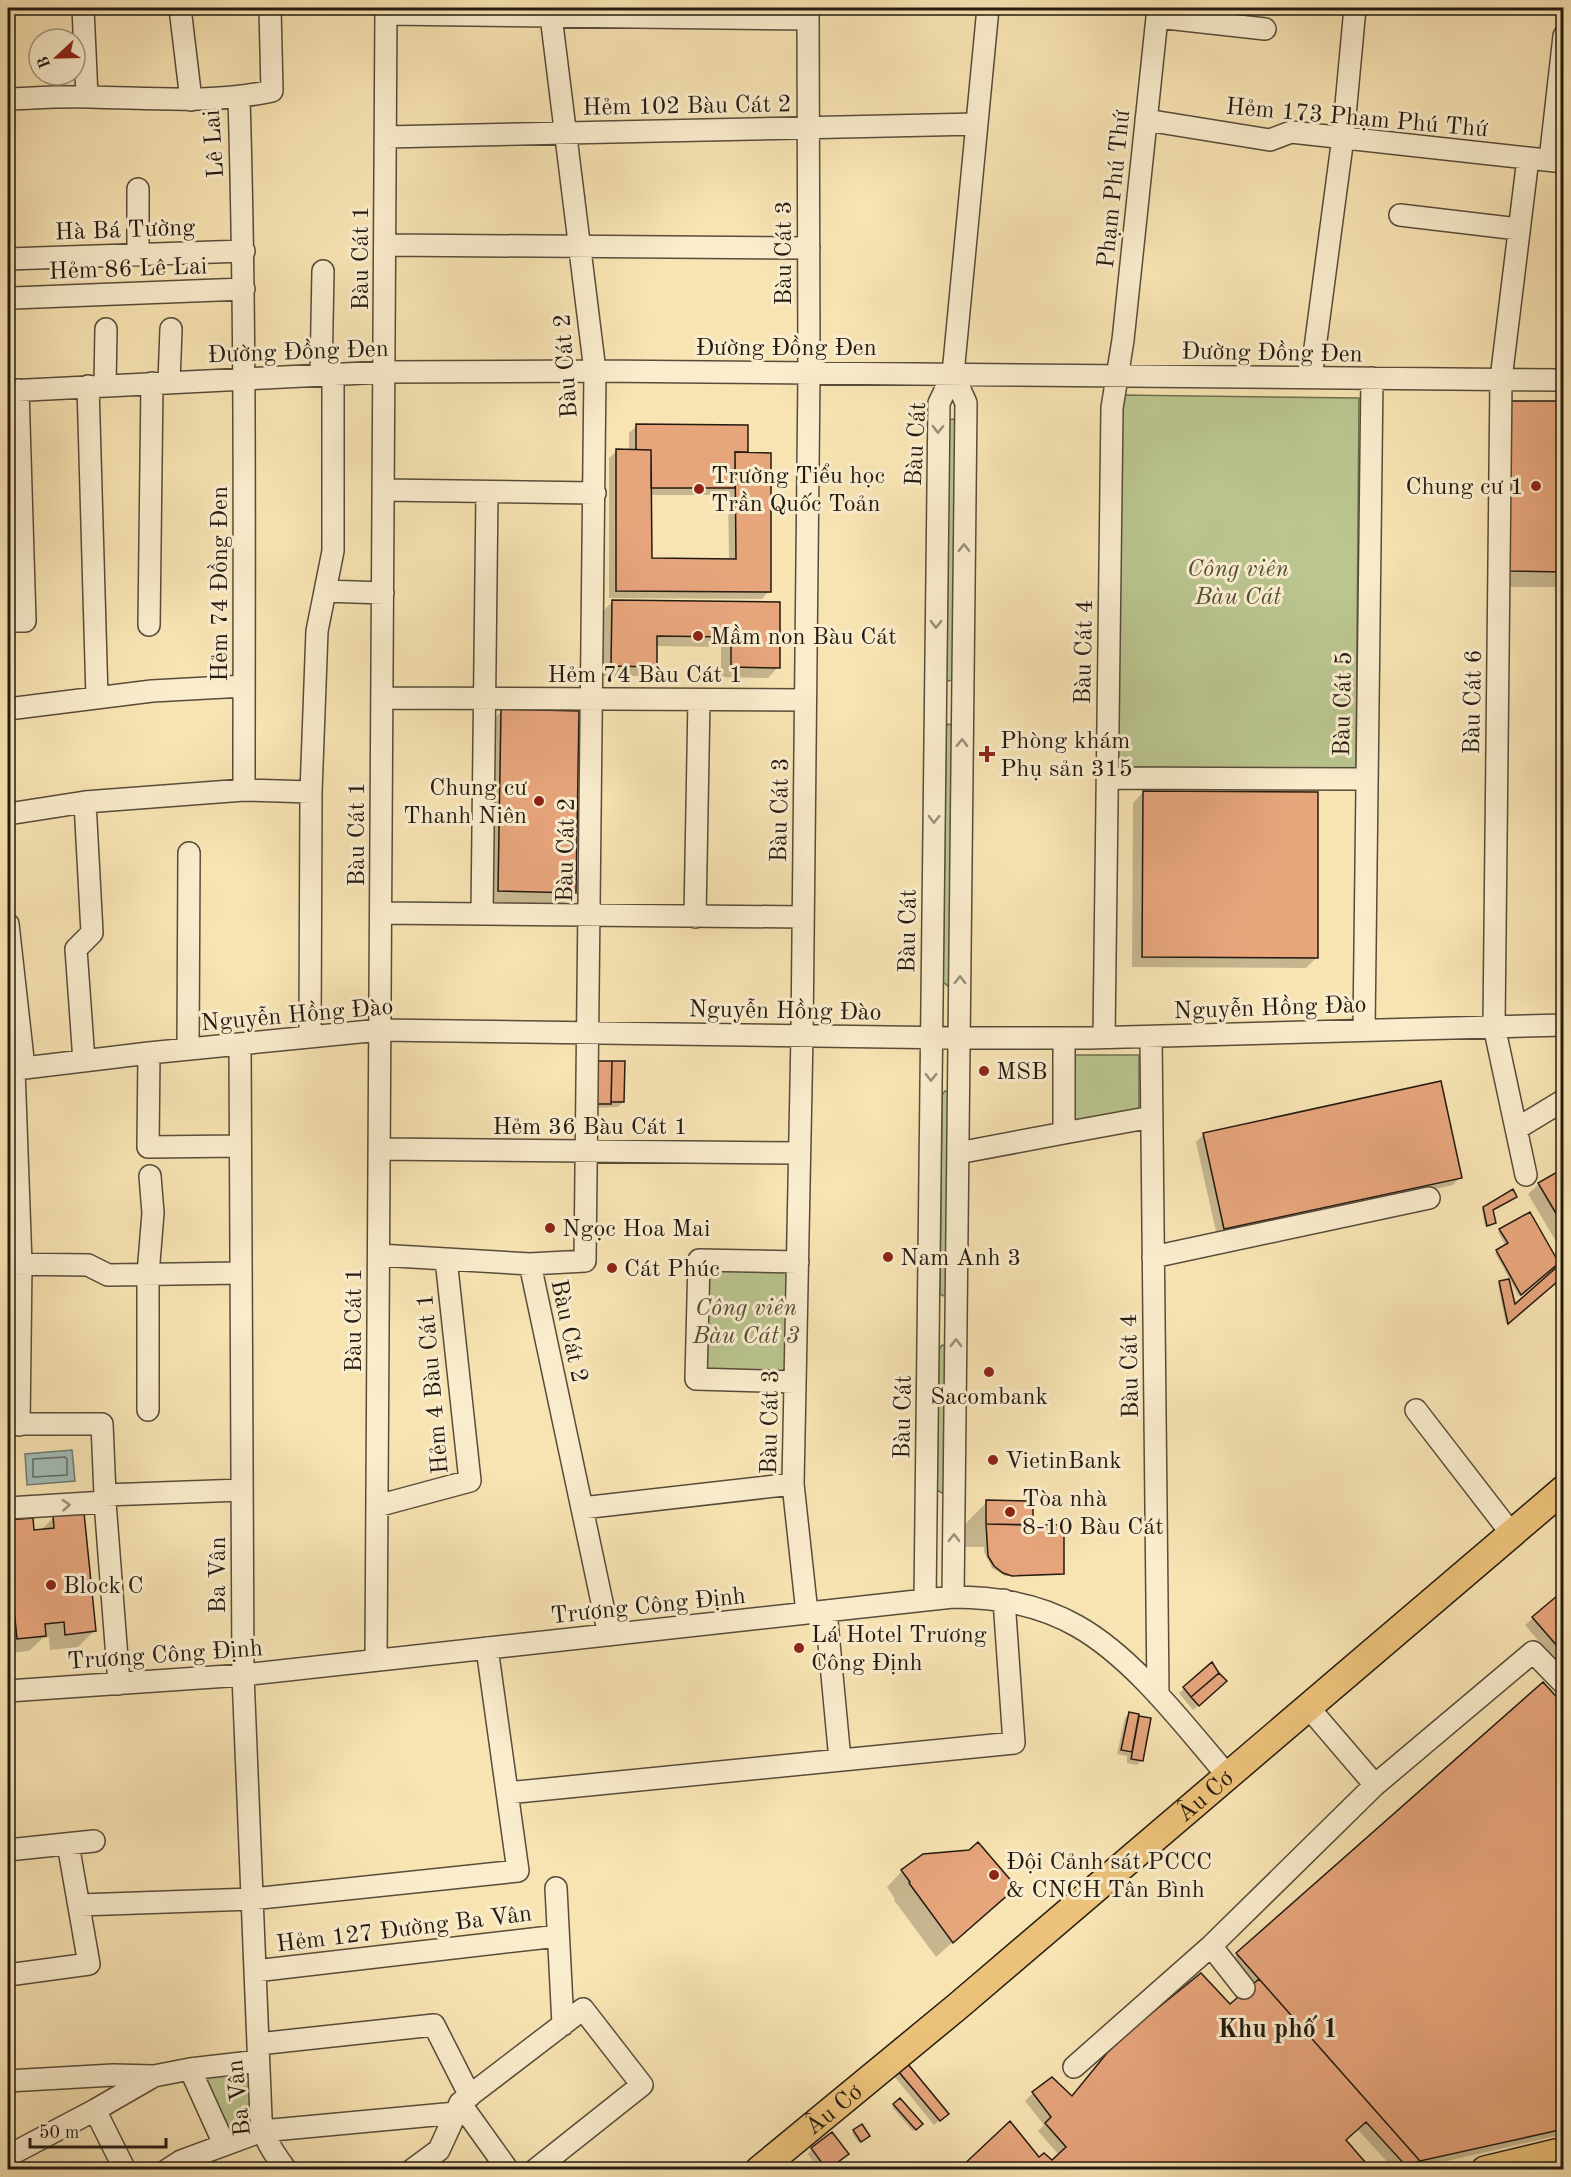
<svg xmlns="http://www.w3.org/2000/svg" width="1571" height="2177" viewBox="0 0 1571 2177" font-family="'Old Standard TT',serif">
  <rect width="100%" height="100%" fill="#f8e4b3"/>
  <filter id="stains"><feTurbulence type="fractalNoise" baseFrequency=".00333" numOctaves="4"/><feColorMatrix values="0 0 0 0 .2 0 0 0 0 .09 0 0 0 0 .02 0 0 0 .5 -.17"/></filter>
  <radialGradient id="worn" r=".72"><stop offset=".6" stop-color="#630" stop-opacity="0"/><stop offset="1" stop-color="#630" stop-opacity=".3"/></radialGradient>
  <path fill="#bac58f" stroke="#6e7050" stroke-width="1.5" d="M 1120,395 L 1359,398 L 1356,770 L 1117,767 Z
    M 953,419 L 956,422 L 953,680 L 948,681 L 946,679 L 949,420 Z
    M 948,724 L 952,725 L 950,985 L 948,986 L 943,982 L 946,727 Z
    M 1074,1055 L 1139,1055 L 1139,1112 L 1074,1124 Z
    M 945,1091 L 949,1092 L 947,1295 L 944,1296 L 940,1294 L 942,1095 Z
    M 704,1264 L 791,1266 L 788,1377 L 702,1374 Z
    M 942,1345 L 946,1346 L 945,1492 L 942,1493 L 937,1490 L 939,1349 Z
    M 249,2071 L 253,2124 L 230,2133 L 201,2078 Z"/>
  <path fill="#a2bcb8" stroke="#6f7b75" stroke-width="1.5" d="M 72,1450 L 75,1481 L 27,1485 L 25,1454 Z"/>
  <path fill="#0003" fill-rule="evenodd" d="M 1564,402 L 1564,587 L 1493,587 Z
    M 637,426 L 746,426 L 746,453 L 769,591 L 762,599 L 609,598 L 609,458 L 617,451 L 629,451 L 629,433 ZM 650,495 L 728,495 L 729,560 L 650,560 Z
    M 613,601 L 779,603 L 778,667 L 768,678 L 721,677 L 721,647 L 656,646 L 656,666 L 645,676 L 602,676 L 602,612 Z
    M 502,711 L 575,892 L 559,908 L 483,906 L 486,727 Z
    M 1143,792 L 1316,958 L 1306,968 L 1132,967 L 1133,803 Z
    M 592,1067 L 623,1102 L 618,1107 L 590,1108 Z
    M 1204,1134 L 1460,1177 L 1453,1185 L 1217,1236 L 1196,1142 Z
    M 1564,1170 L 1564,1246 L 1560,1248 L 1528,1194 L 1539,1184 Z
    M 1484,1208 L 1491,1211 L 1494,1223 L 1485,1227 L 1482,1210 Z
    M 1500,1230 L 1557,1263 L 1519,1296 L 1495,1253 L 1506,1246 L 1498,1232 Z
    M 1564,1274 L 1506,1324 L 1498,1284 L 1500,1282 L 1514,1306 Z
    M 987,1502 L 1031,1526 L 1063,1573 L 1061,1575 L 1005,1576 L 992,1568 L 984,1552 L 984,1547 L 964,1547 L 964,1525 Z
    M 54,1517 L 94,1631 L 78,1647 L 50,1650 L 49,1637 L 43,1638 L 29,1651 L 8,1653 L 8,1521 L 32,1519 L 33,1531 L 40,1531 Z
    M 1564,1592 L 1564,1671 L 1525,1625 Z
    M 1212,1665 L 1221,1686 L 1193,1710 L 1179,1693 Z
    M 1543,1684 L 1564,1707 L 1564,2134 L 1408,2170 L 1395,2170 L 1357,2129 L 1344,2140 L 961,2170 L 1038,2159 L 1052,2162 L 1059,2155 L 1038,2131 L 1044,2125 L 1025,2101 L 1033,2093 L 1071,2097 L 1100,2062 L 1229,2006 L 1252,1987 L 1229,1962 Z
    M 1130,1713 L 1137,1717 L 1149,1719 L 1142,1760 L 1137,1765 L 1127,1763 L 1127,1756 L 1117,1754 L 1125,1718 Z
    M 902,1871 L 1006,1890 L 1008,1893 L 936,1957 L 894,1900 L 895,1899 L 887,1887 Z
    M 899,2072 L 942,2118 L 934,2125 L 894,2076 Z
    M 900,2100 L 921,2124 L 913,2131 L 892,2107 Z
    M 854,2131 L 866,2138 L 859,2143 L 852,2133 Z
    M 812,2149 L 843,2159 L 828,2170 L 819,2170 L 808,2154 Z"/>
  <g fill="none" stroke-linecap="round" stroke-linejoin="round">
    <path stroke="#626b64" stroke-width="1.5" d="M 65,1457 L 67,1459 L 67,1475 L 33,1477 L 33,1459 Z"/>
  </g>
  <path fill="#e7a57c" stroke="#231a11" stroke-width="1.5" d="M 1507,401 L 1564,401 L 1564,572 L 1508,571 Z
    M 636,424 L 748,425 L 748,452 L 735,452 L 735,488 L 651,488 L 651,450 L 636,450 Z
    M 616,449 L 651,450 L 652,558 L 736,559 L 735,452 L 771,453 L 771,592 L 616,591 Z
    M 612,600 L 780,602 L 780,668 L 731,667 L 731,637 L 657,636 L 657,667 L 611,666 Z
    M 501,709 L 579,711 L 576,893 L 498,891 Z
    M 1143,791 L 1318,792 L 1318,958 L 1142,957 Z
    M 596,1061 L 612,1061 L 611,1104 L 594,1104 Z
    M 612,1061 L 625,1061 L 624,1102 L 611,1102 Z
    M 1441,1081 L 1462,1178 L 1224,1229 L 1203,1133 Z
    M 1564,1168 L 1564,1227 L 1538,1183 Z
    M 1513,1189 L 1517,1197 L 1493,1210 L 1496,1223 L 1487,1226 L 1483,1207 Z
    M 1530,1212 L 1559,1263 L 1521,1295 L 1496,1250 L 1508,1243 L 1499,1229 Z
    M 1558,1266 L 1564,1272 L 1564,1276 L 1508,1324 L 1499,1281 L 1509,1279 L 1515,1304 Z
    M 986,1500 L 1033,1501 L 1033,1525 L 986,1524 Z
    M 84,1513 L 96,1631 L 65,1635 L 64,1622 L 45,1624 L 46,1636 L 17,1639 L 8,1548 L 8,1520 L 33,1518 L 34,1530 L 54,1528 L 53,1516 Z
    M 986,1524 L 1064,1525 L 1064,1574 L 1012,1576 L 1003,1573 L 994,1566 L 988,1556 Z
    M 1564,1590 L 1564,1654 L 1532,1617 Z
    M 1212,1662 L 1219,1673 L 1191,1697 L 1183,1687 Z
    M 1219,1673 L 1227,1681 L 1199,1706 L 1191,1697 Z
    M 1543,1682 L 1564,1705 L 1564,2129 L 1420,2161 L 1236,1953 Z
    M 1129,1712 L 1139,1714 L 1132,1752 L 1121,1750 Z
    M 1139,1716 L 1151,1718 L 1143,1761 L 1131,1759 Z
    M 978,1842 L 1014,1884 L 1008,1890 L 1010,1893 L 953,1943 L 909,1883 L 910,1882 L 901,1870 L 923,1854 L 969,1850 Z
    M 1201,1973 L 1230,2004 L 1259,1979 L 1420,2161 L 1406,2166 L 1366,2122 L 1346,2140 L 1372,2170 L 958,2170 L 1010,2121 L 1039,2157 L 1044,2153 L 1052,2160 L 1066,2147 L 1045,2123 L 1051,2117 L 1032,2092 L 1052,2077 L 1072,2096 L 1107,2053 L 1132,2029 Z
    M 907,2063 L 949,2114 L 940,2121 L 898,2071 Z
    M 900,2098 L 923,2124 L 916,2130 L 893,2104 Z
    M 862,2124 L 870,2136 L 861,2142 L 853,2130 Z
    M 832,2132 L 849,2154 L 827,2170 L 811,2148 Z"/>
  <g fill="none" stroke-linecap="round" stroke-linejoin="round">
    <defs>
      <path id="minor" d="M 83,8 L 87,97
        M 180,8 L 191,100
        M 550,8 L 595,371 L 585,1261 L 530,1264 L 609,1635
        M 386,14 L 808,19
        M 1157,17 L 1265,29
        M 239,98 C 246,329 244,559 244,790
        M 8,99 C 35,98 63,96 90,97 C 152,98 211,104 272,91 L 270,8
        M 1146,120 L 1270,140 L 1291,132 L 1564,162
        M 386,137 L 977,124
        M 1550,160 L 1564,36
        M 138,189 L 138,255
        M 1400,215 L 1518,229
        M 385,245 L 809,248
        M 8,259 L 244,251
        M 13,298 L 244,289
        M 321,375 L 323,271
        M 1311,378 L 1343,137 L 1355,8
        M 169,382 L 171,329
        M 105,385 L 106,329
        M 88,386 L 97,698
        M 8,391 L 384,372 L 595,371 L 1564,380
        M 384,490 L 595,493
        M 325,591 L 383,593
        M 8,621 L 25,621 L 18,390
        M 149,625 L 152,383
        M 382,698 L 805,700
        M 8,709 L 152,691 L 244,686
        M 1107,778 L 1367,779
        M 8,814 L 85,802 L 244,790 L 311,792
        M 381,913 L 803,917
        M 482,914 L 487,492
        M 695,917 L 699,700
        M 8,924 L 24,1068
        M 1364,1030 L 1372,378
        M 310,1037 L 311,792 L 317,631 L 333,551 L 333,374
        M 1104,1037 L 1112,408 L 1123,340 L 1158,8
        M 1151,1037 L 1158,1695
        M 1064,1038 L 1064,1133 L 1152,1117
        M 240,1044 L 243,1675 L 261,2118 C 263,2139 274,2153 286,2170
        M 188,1049 L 189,853
        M 149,1053 L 148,1147 L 240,1146
        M 84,1061 L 76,949 L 92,933 L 85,802
        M 14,1069 L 21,1264 L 19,1425
        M 8,1070 L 149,1053 L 380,1030 L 959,1038 L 1089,1038 L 1564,1025
        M 1516,1129 L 1564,1100
        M 380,1149 L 799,1153
        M 958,1153 L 1064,1133
        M 1526,1175 L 1494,1026 L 1501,379 L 1528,158
        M 379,1255 L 530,1264
        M 1153,1257 L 1429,1198
        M 8,1264 L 88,1265 L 108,1275 L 241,1273
        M 795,1382 L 696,1379 L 699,1260 L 798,1262
        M 148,1410 L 148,1274 L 153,1213 L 150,1176
        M 1416,1410 L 1511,1533
        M 8,1424 L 102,1424 L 105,1495 L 242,1490
        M 377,1506 L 470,1481 L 446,1259
        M 8,1508 L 105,1502 L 119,1684
        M 582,1508 L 793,1484
        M 953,1597 L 966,403 L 953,374
        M 925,1600 L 939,403 L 953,374 L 988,8
        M 826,1611 L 840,1760
        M 807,1613 L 793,1484 L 802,1035 L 809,373 L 808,8
        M 376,1660 L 386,8
        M 8,1691 L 243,1675 L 953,1597 C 996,1597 1039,1604 1077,1626 C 1134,1658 1185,1726 1227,1775
        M 1309,1708 L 1375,1785 L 1533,1652 L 1564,1684
        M 507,1793 L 1014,1743 L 1004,1600
        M 8,1850 L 94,1841
        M 556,1888 L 563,2025
        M 80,1905 L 252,1899 L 518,1871 L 487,1648
        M 255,1971 L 558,1936
        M 8,1975 L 89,1964 L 68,1844
        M 1244,1988 L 1211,1946 L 1375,1785
        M 258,2044 L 434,2025 L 470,2096
        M 1074,2067 L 1211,1946
        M 190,2069 L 224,2144
        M 8,2081 L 113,2075 L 154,2076 L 190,2069 L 258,2061
        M 460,2103 L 508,2170
        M 95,2110 L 125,2170
        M 8,2156 L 95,2110 L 154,2076
        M 167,2170 L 181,2161 L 262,2131 L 456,2113 L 460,2103 L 583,2009 L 642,2085 L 535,2170
        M 412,2170 L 439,2150 L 456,2113"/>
      <g id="major">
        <path id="s1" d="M 759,2170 L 958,2006 L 1564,1489"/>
        <path d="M 1485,2170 L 1564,2151"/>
      </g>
    </defs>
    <use href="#minor" stroke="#584c3a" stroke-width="24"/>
    <use href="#major" stroke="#231a11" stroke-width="30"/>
    <use href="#minor" stroke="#faedce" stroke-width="21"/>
    <use href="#major" stroke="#ecc27a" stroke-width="27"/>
  </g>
  <defs><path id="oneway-chevron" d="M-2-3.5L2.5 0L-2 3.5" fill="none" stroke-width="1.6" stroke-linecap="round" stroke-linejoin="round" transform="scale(1.5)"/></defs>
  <g stroke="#998e79">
    <use href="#oneway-chevron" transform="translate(938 429) rotate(91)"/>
    <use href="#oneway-chevron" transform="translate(964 548) rotate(-89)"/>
    <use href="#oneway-chevron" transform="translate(936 624) rotate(91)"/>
    <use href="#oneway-chevron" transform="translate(962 743) rotate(-89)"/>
    <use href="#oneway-chevron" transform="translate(934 819) rotate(91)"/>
    <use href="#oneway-chevron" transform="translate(960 980) rotate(-89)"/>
    <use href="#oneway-chevron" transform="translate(931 1077) rotate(91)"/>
    <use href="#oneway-chevron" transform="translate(956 1343) rotate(-89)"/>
    <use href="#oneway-chevron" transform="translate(66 1505) rotate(-4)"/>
    <use href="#oneway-chevron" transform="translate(954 1538) rotate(-89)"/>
  </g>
  <g fill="#8f2418" stroke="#faedce" stroke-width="2">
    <circle cx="1536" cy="486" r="6"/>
    <circle cx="699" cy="489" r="6"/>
    <circle cx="698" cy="636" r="6"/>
    <path d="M984 745h6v6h6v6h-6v6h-6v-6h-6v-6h6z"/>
    <circle cx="539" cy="801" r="6"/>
    <circle cx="984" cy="1071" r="6"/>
    <circle cx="550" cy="1228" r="6"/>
    <circle cx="888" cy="1257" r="6"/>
    <circle cx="612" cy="1268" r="6"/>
    <circle cx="989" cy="1372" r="6"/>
    <circle cx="993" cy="1460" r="6"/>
    <circle cx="1010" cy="1512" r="6"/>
    <circle cx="51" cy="1585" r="6"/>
    <circle cx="799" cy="1648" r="6"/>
    <circle cx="994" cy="1875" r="6"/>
  </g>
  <g text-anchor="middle" stroke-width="6" stroke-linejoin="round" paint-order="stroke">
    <g font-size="24" fill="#231a11" stroke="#faedce">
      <text transform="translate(687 105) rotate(-1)" y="8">Hẻm 102 Bàu Cát 2</text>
      <text transform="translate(1357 117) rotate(5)" y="8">Hẻm 173 Phạm Phú Thứ</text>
      <text transform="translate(213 144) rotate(-94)" y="8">Lê Lai</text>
      <text transform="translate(1113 189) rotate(-84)" y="8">Phạm Phú Thứ</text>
      <text transform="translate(125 229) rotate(-2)" y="8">Hà Bá Tường</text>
      <text transform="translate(783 253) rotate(-90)" y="8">Bàu Cát 3</text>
      <text transform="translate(360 258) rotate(-90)" y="8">Bàu Cát 1</text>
      <text transform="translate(128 268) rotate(-2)" y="8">Hẻm 86 Lê Lai</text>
      <text x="786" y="355">Đường Đồng Đen</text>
      <text transform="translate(298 351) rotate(-2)" y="8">Đường Đồng Đen</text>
      <text transform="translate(1272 352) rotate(1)" y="8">Đường Đồng Đen</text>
      <text transform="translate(565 366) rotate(-94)" y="8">Bàu Cát 2</text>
      <text transform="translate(915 444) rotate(-87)" y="8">Bàu Cát</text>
      <text transform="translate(219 584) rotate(-90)" y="8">Hẻm 74 Đồng Đen</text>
      <text transform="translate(1083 652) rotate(-89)" y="8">Bàu Cát 4</text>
      <text x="645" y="682">Hẻm 74 Bàu Cát 1</text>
      <text transform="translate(1472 702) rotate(-89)" y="8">Bàu Cát 6</text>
      <text transform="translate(1342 704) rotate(-89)" y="8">Bàu Cát 5</text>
      <text transform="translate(779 810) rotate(-89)" y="8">Bàu Cát 3</text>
      <text transform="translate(356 834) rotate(-90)" y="8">Bàu Cát 1</text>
      <text transform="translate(565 850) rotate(-89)" y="8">Bàu Cát 2</text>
      <text transform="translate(907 931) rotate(-89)" y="8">Bàu Cát</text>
      <text transform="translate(1270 1007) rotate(-2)" y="8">Nguyễn Hồng Đào</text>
      <text transform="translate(785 1010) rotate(1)" y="8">Nguyễn Hồng Đào</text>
      <text transform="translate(297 1014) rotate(-5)" y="8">Nguyễn Hồng Đào</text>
      <text x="590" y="1134">Hẻm 36 Bàu Cát 1</text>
      <text transform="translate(353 1320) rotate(-90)" y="8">Bàu Cát 1</text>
      <text transform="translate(570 1331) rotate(78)" y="8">Bàu Cát 2</text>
      <text transform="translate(1129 1366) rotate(-91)" y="8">Bàu Cát 4</text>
      <text transform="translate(432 1384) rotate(-95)" y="8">Hẻm 4 Bàu Cát 1</text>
      <text transform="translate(902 1417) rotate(-89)" y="8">Bàu Cát</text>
      <text transform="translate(769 1422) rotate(-89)" y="8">Bàu Cát 3</text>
      <text transform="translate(217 1575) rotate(-90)" y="8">Ba Vân</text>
      <text transform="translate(648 1605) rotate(-6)" y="8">Trương Công Định</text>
      <text transform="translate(165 1654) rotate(-4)" y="8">Trương Công Định</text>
      <text dy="8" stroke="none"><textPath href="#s1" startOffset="582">Âu Cơ</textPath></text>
      <text transform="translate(404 1928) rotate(-7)" y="8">Hẻm 127 Đường Ba Vân</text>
      <text transform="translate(238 2098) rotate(-96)" y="8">Ba Vân</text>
      <text dy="8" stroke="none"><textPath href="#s1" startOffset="96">Âu Cơ</textPath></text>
    </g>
    <g font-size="24" fill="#231a11" stroke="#faedce" text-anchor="start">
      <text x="711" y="483">Trường Tiểu học<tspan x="711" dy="28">Trần Quốc Toản</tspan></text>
      <text x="1524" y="494" text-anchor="end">Chung cư 1</text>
      <text x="710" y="644">Mầm non Bàu Cát</text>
      <text x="1000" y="748">Phòng khám<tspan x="1000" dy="28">Phụ sản 315</tspan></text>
      <text x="527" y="795" text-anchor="end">Chung cư<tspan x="527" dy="28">Thanh Niên</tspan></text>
      <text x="996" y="1079">MSB</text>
      <text x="562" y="1236">Ngọc Hoa Mai</text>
      <text x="900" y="1265">Nam Anh 3</text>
      <text x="624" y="1276">Cát Phúc</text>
      <text x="989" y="1404" text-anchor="middle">Sacombank</text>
      <text x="1005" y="1468">VietinBank</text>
      <text x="1022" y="1506">Tòa nhà<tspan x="1022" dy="28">8-10 Bàu Cát</tspan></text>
      <text x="63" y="1593">Block C</text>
      <text x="811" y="1642">Lá Hotel Trương<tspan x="811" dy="28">Công Định</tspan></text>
      <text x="1006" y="1869">Đội Cảnh sát PCCC<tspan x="1006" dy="28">&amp; CNCH Tân Bình</tspan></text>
    </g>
    <g font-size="24" font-style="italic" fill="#504d37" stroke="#faedce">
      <text x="1238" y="576">Công viên<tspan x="1238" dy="28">Bàu Cát</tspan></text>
      <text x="746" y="1315">Công viên<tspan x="746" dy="28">Bàu Cát 3</tspan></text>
    </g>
    <g font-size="26" font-weight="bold" fill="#231a11" stroke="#faedce">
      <text x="1278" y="2037">Khu phố 1</text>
    </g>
  </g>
  <rect width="1571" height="2177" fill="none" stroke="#f8e4b3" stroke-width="30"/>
  <rect x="9" y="9" width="1553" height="2159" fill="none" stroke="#231a11" stroke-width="3"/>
  <rect x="15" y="15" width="1541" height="2147" fill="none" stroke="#231a11" stroke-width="1.5"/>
  <g transform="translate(57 57) rotate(248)"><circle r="28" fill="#faedce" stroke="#a49982" stroke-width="1.5"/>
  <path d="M0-4.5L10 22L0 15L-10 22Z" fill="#8f2418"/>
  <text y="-9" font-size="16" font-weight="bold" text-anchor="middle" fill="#231a11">B</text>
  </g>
  <path d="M30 2138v9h136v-9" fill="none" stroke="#231a11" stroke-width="3"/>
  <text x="39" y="2138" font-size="18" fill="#231a11" stroke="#faedce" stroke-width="4.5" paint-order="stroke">50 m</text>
  <rect width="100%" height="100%" filter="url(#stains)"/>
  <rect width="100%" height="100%" fill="url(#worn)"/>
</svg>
